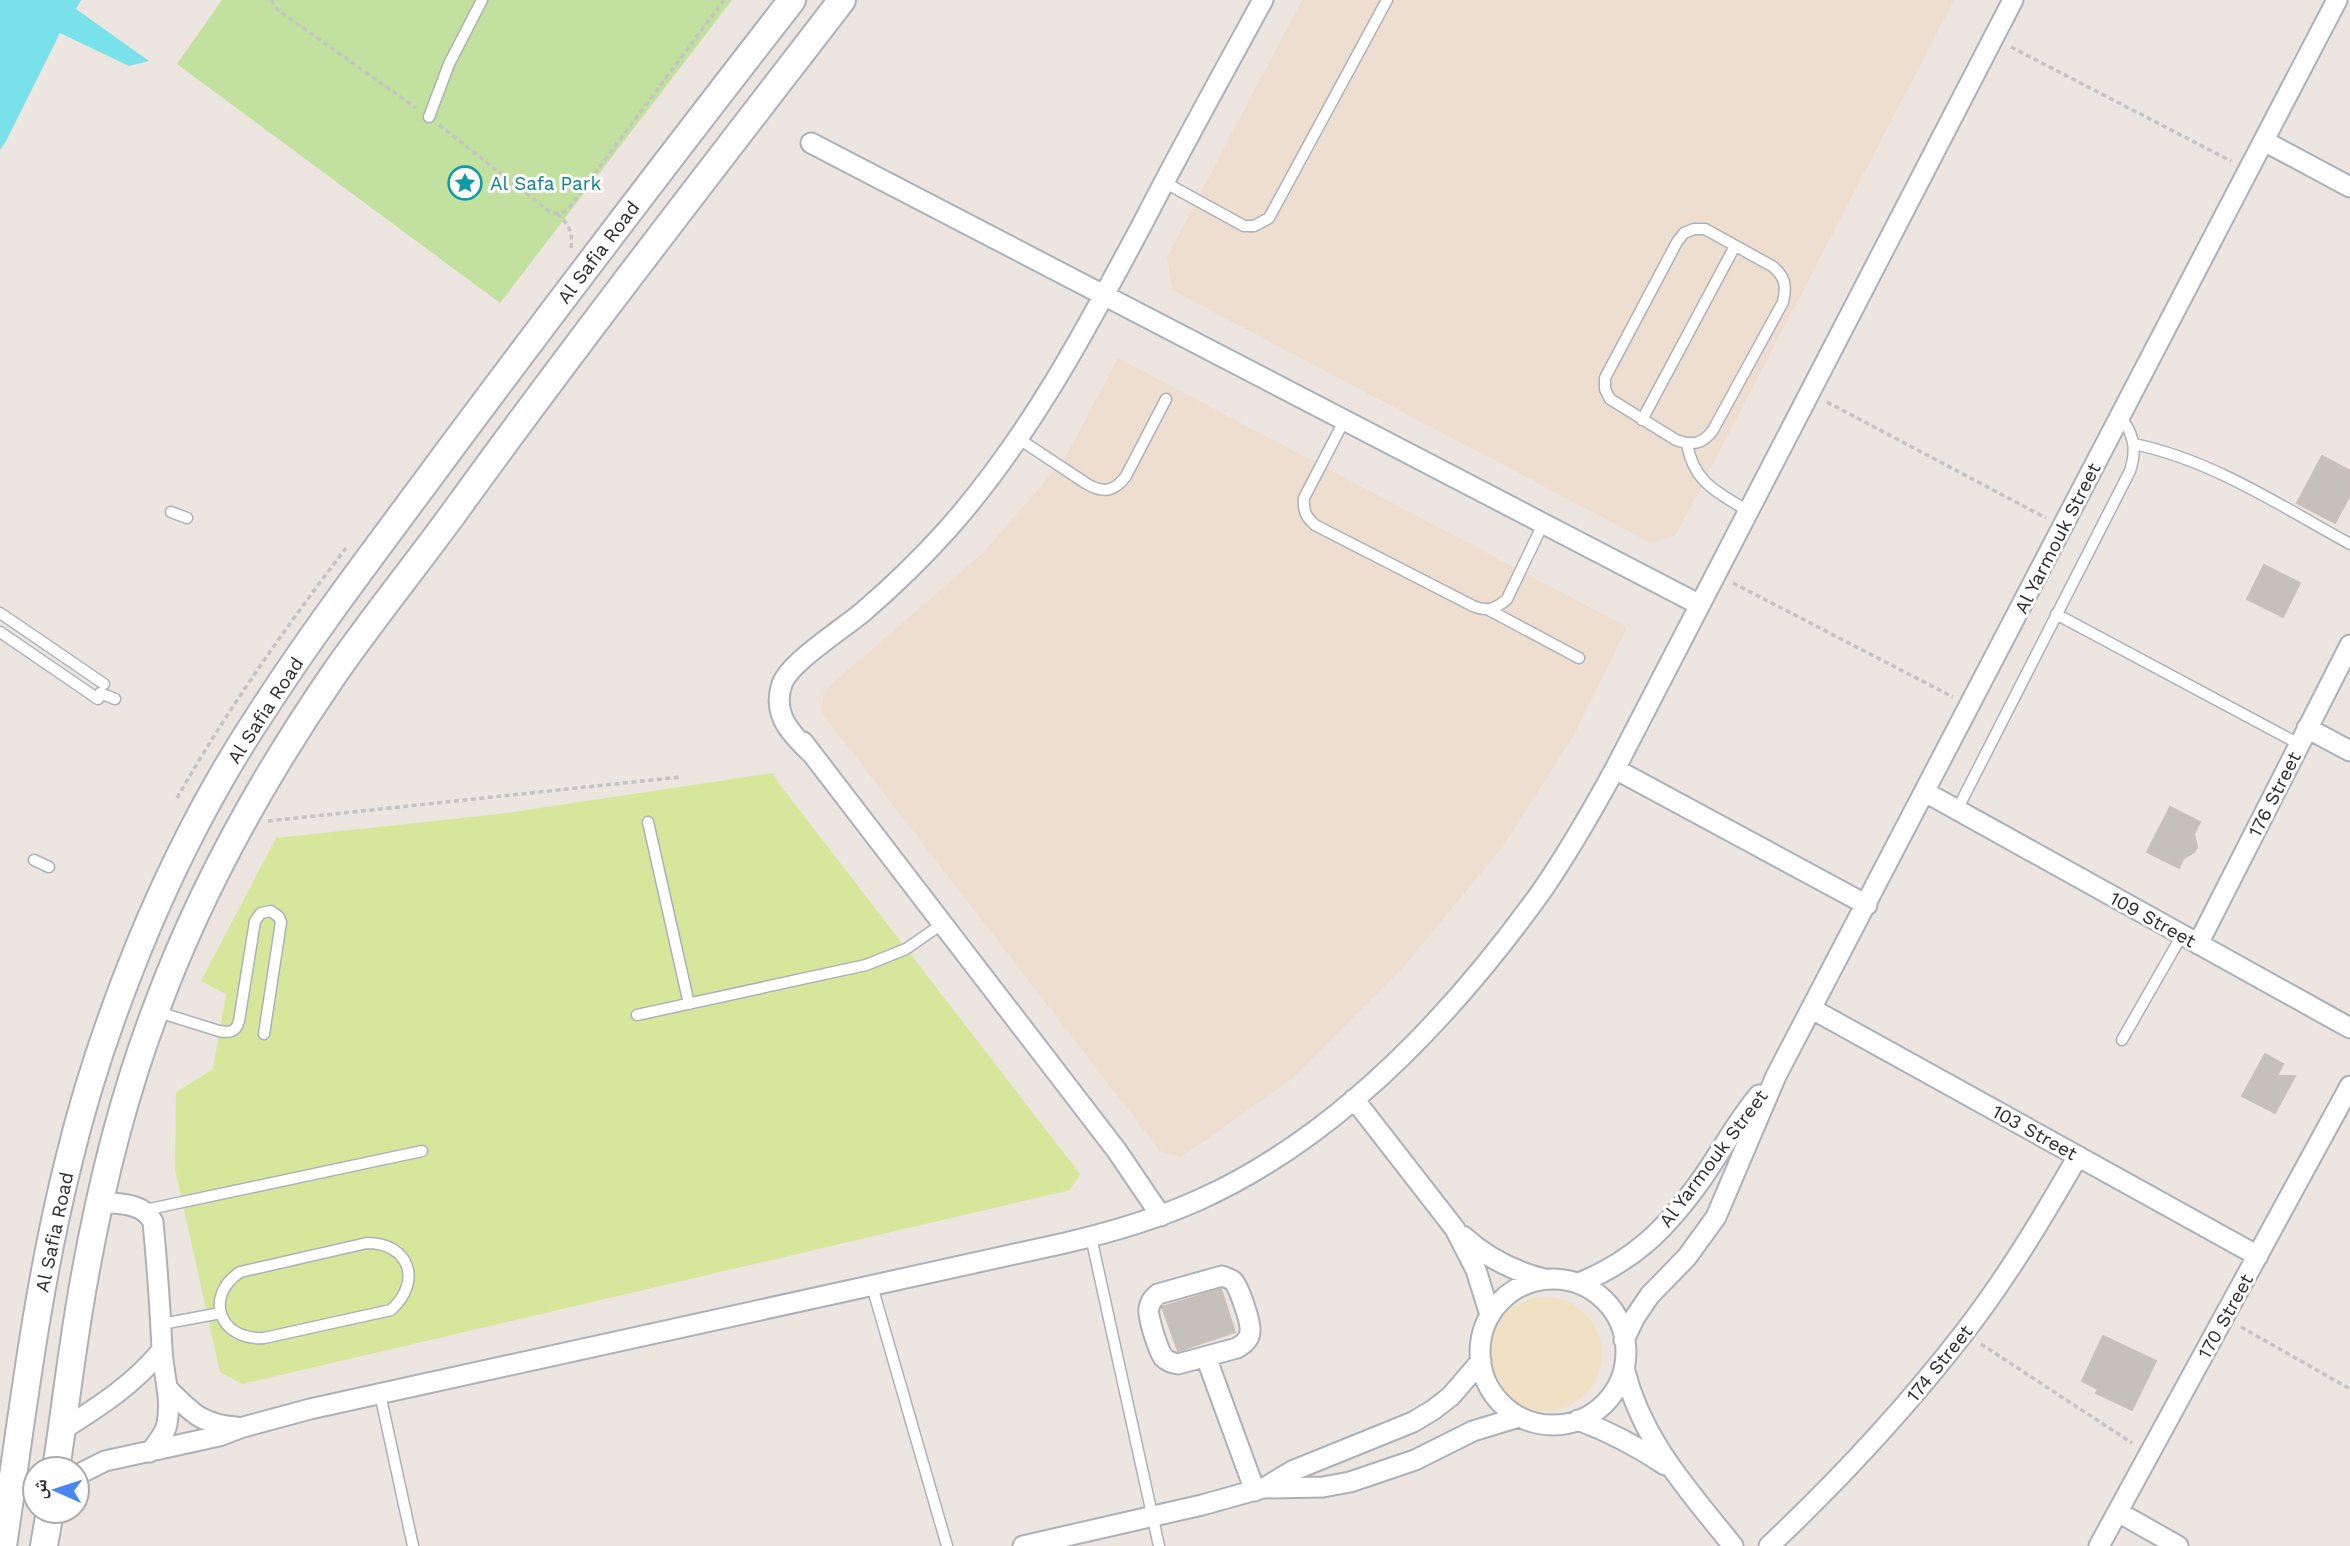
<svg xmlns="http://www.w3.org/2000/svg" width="2350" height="1546" viewBox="0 0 2350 1546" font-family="'Work Sans','Noto Naskh Arabic',sans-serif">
  <rect width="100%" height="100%" fill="#ede5e0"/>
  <path fill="#eeded0" d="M 1302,0 L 1954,0 L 1676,535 L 1651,543 L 1172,290 L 1167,257 Z
    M 1118,358 L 1627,627 L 1574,735 L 1504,845 L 1407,963 L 1293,1078 L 1181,1157 L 1160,1151 L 821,712 L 824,691 L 983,553 L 1065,458 Z"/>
  <path fill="#c2e19f" d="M 222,0 L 732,0 L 500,303 L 177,64 Z"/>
  <path fill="#f0e1c5" d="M1488 1354a57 57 0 1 1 114 0a57 57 0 1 1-114 0Z"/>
  <path fill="#d6e79b" d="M 773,773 L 777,781 L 1080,1174 L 1070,1190 L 242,1384 L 220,1372 L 175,1169 L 176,1092 L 213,1069 L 226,994 L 201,981 L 276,838 L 499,814 Z"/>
  <path fill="#78e1e9" d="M 0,0 L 81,0 L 76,9 L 149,61 L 129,66 L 60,33 L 6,141 L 0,150 Z"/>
  <path fill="#c6c0bb" stroke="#c9c0b9" stroke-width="2" d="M 2322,456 L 2350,471 L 2350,495 L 2335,523 L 2297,503 Z
    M 2264,565 L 2300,583 L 2283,617 L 2247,599 Z
    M 2170,807 L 2200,822 L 2194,834 L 2197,847 L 2194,852 L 2183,859 L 2179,868 L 2147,852 Z
    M 2265,1054 L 2283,1064 L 2277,1076 L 2295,1076 L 2275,1113 L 2242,1096 Z
    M 1221,1289 L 1235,1332 L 1178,1351 L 1162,1307 Z
    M 2103,1336 L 2156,1361 L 2132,1410 L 2096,1393 L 2098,1389 L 2082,1381 Z"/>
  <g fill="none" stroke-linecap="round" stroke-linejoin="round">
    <defs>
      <path id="lane" d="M 429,117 L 449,64 L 482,0
        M 1164,182 L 1244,226 L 1254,226 L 1269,218 L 1387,0
        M 1694,229 L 1705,229 L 1772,266 C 1785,276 1787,286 1783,302 L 1713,430 C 1703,444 1692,446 1676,440 L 1610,399 L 1605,389 L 1605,378 L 1677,242 L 1684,233 Z
        M 1642,420 L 1735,246
        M 1344,421 L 1304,498 C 1303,511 1306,517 1315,525 L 1473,606 C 1487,612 1496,609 1507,599 L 1543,524
        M 1019,439 L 1087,484 C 1104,494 1115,491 1126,476 L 1166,399
        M 1687,444 C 1694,483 1717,492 1748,511
        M 2134,444 C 2212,460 2281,506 2350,544
        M 171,512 L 187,518
        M 1489,610 L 1579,658
        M 0,613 L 104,684
        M 2056,614 L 2299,744
        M 0,632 L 98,699
        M 100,693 L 115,699
        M 1957,810 L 2130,471 C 2137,449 2134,434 2120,416
        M 648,822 L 689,1004
        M 34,860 L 49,867
        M 155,1011 L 219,1031 C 230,1033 236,1032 239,1021 L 255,921 L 261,913 L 271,911 L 279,917 L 281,922 L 264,1034
        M 637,1015 L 866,965 L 906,949 L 942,924
        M 2122,1040 L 2182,935
        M 145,1210 L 422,1151
        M 1091,1237 L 1159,1546
        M 367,1243 C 409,1243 423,1281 391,1310 L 264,1338 C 220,1341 203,1297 240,1272 Z
        M 872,1286 L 947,1546
        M 162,1324 L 221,1313
        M 380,1394 L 413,1546"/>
      <path id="street" d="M 2264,141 L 2350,187
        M 811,143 L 1700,605
        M 2307,728 L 2350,751
        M 803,742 L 1117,1151 L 1161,1216
        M 810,752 C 790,733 772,714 782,684 C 790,662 843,629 864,611 C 893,586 921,559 947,530 C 1029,438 1087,328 1145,219 C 1183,145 1223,73 1263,0
        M 1615,769 L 1867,905
        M 1925,792 L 2350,1028
        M 2198,944 L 2350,645
        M 1812,1009 L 2258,1256
        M 1354,1099 L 1455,1229 L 1476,1270 L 1490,1315
        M 99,1202 C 119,1204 143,1202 153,1222 C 157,1264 160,1306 162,1348 C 163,1374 172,1396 167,1424 C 165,1434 157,1443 150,1452
        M 1463,1236 C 1487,1258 1513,1271 1544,1279
        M 1222,1276 C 1227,1278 1229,1278 1233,1281 C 1239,1287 1251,1322 1250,1331 C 1250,1339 1244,1344 1237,1348 L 1178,1364 C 1172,1363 1167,1361 1163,1357 C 1158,1349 1147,1316 1149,1308 C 1150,1302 1153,1298 1158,1294 Z
        M1480 1352a73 73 0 1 1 146 0a73 73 0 1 1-146 0Z
        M 1579,1283 C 1634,1261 1667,1228 1701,1180 C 1721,1152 1737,1121 1759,1095
        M 1624,1340 L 1635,1317 L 1650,1295 L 1687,1257 L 1716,1217 L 1776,1076 L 2337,0
        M 1206,1357 L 1255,1491
        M 1624,1368 C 1642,1441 1687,1488 1733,1546
        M 169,1390 C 192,1413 203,1425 236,1427
        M 1578,1420 C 1610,1432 1637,1446 1665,1465
        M 62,1430 C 100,1406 133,1385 162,1350
        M 77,1475 L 105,1461 L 219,1436 L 240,1428 L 310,1409 L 1065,1243 C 1112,1232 1157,1219 1201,1199 C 1339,1136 1454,1013 1541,892 C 1568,853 1592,811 1615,769 L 2013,0
        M 1264,1488 L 1292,1471 L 1413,1422 L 1433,1410 L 1451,1396 L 1481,1361
        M 2118,1512 L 2178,1546
        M 1023,1546 L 1202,1505 L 1263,1488 L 1323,1487 L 1350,1482 L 1415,1460 L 1473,1431 L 1519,1417
        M 1769,1546 C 1839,1480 1904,1410 1963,1334 C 2006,1279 2043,1217 2078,1156
        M 2099,1546 L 2350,1086"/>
      <path id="secondary" d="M 56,1469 C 66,1404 73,1339 85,1275 C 101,1186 123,1097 155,1012 C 199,892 262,779 334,674 C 373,618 416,565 456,510 C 581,337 712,169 842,0
        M 3,1546 C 22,1417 37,1287 69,1160 C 86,1089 110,1018 138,949 C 171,868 212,787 261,713 C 317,626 381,543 442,460 C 557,305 674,152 792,0
        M 44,1546 L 50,1511"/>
    </defs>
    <use href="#lane" stroke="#acb1b8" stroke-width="13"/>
    <use href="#street" stroke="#acb1b8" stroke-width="23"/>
    <use href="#secondary" stroke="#acb1b8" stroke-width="30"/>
    <path stroke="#c4c4c4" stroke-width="3.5" stroke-dasharray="5 3.5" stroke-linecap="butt" d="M 271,0 L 278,10 L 416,108
      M 2011,47 L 2231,161
      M 439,125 L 546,209 C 554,215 562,215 569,208 L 724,0
      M 557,214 C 569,224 573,233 571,248
      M 1827,402 L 2046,518
      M 1733,583 L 1953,697
      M 177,798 C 227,710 285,628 346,548
      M 268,821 L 680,777
      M 2241,1327 L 2350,1389
      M 1981,1344 L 2132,1443"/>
    <use href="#lane" stroke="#fff" stroke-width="10"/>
    <use href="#street" stroke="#fff" stroke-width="19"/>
    <use href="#secondary" stroke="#fff" stroke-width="26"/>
  </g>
  <defs>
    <symbol id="sight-ring" viewBox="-11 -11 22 22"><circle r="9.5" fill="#fff" stroke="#0f9aa8" stroke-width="1.5"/><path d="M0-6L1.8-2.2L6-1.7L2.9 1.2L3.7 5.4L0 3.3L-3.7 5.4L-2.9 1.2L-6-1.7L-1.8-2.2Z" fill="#0f9aa8"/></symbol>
  </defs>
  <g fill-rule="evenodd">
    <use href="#sight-ring" x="446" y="164" width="38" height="38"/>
  </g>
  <g text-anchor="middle" stroke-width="6" stroke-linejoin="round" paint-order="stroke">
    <g font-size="19" fill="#0d838f" stroke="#fff" text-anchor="start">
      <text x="490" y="190">Al Safa Park</text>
    </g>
    <g font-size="19" fill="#2c2c2c" stroke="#fff">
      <text transform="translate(598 252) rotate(-53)" y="7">Al Safia Road</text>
      <text transform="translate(2057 538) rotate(-63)" y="7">Al Yarmouk Street</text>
      <text transform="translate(265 710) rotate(-57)" y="7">Al Safia Road</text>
      <text transform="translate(2274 794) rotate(-63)" y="7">176 Street</text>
      <text transform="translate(2153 919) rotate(29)" y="7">109 Street</text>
      <text transform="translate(2035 1132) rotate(29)" y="7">103 Street</text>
      <text transform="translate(1713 1158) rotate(-53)" y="7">Al Yarmouk Street</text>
      <text transform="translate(54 1232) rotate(-78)" y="7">Al Safia Road</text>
      <text transform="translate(2225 1316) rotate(-61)" y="7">170 Street</text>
      <text transform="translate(1939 1363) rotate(-51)" y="7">174 Street</text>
    </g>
  </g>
  <g transform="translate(56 1490) rotate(273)"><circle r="33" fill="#ffffff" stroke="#ababab" stroke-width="2"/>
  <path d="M0-5L12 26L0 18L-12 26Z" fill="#4888f2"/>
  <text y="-10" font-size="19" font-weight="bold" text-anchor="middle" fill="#2c2c2c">ش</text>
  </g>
</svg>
